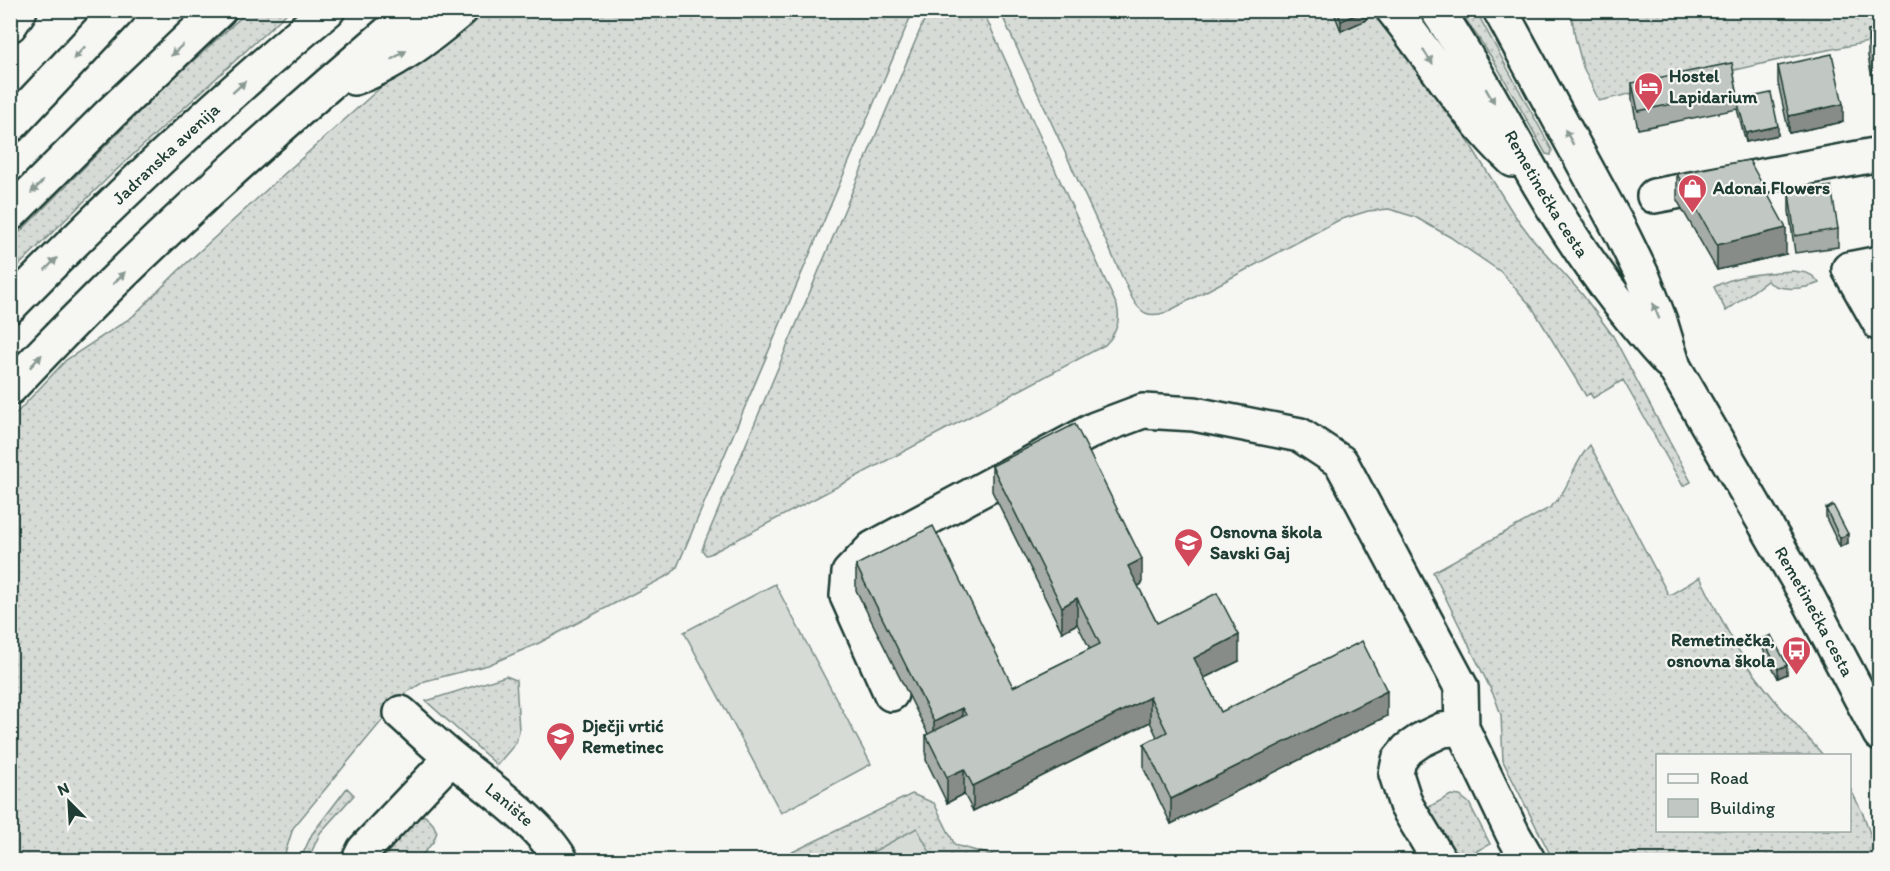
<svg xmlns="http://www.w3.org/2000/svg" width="1890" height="871" viewBox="0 0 1890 871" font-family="Itim,sans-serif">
  <defs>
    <pattern id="grass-dots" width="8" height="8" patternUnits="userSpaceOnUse" patternTransform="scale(1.5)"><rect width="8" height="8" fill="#d6dbd6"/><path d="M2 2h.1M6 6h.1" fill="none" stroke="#b7bdb8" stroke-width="1.8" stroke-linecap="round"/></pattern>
  </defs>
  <rect width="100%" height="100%" fill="#f6f6f2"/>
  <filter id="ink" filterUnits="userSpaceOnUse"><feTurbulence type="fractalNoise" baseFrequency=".0167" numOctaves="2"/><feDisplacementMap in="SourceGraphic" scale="12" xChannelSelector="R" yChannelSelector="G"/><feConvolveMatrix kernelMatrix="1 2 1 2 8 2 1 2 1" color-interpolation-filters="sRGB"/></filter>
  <g filter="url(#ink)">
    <path fill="url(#grass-dots)" stroke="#7a8c85" stroke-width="1.5" d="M 248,11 L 289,11 L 111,175 L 11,273 L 11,241 L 162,89 Z
      M 474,11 L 913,11 L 677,567 L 671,574 L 539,643 L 488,665 L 425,681 L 404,694 L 293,828 L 283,860 L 11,860 L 10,420 L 66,360 L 132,317 L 178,271 L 273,184 L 401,69 Z
      M 928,11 L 983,11 L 1117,306 C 1121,321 1116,334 1105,345 L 710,554 L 706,555 L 702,550 L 704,544 Z
      M 1000,11 L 1372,11 L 1391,32 L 1453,117 L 1513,213 L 1531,237 L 1582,294 L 1613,336 L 1691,482 L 1683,486 L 1623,380 L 1593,398 L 1590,393 L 1586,396 L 1532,307 L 1501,272 L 1450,237 L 1415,217 L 1389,209 L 1368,211 L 1339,220 L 1167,312 C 1149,318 1141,314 1132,298 Z
      M 1460,11 L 1476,11 L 1552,150 L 1551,155 L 1546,154 L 1494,61 Z
      M 1571,11 L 1879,11 L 1879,40 L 1792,57 L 1599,101 L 1583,67 L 1575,37 Z
      M 1792,271 C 1803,272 1812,272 1819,283 C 1805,289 1779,292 1767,281 L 1726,311 L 1714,287 C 1737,274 1766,273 1792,271 Z
      M 1590,445 L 1668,594 L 1670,595 L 1700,577 C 1714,604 1727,633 1744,659 C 1767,694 1796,724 1823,755 L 1658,756 L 1658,830 L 1850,830 L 1850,788 L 1864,816 L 1879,860 L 1553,860 L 1503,761 L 1501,715 L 1495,698 L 1433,572 L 1551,507 C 1570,489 1573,463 1590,445 Z
      M 506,676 L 516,680 L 519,731 L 516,743 L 497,765 L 426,701 Z
      M 347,788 L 354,795 L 320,833 L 308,860 L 300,860 L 312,834 Z
      M 912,794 L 934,803 L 955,845 L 998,857 L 1000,860 L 776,860 Z
      M 1451,795 L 1460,796 L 1469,803 L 1490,844 L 1465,857 L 1447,843 L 1423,810 Z
      M 418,815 L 425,816 L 433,824 L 437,832 L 433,842 L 418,860 L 382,860 Z"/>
    <path fill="#d6dbd6" stroke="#7a8c85" stroke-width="1.5" d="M 775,584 L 871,764 L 781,813 L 684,632 Z
      M 917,828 L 934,860 L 870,860 L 867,855 Z"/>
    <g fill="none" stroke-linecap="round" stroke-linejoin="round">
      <defs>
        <g id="minor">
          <path d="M 1654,196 L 1880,154"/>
          <path d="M 1880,263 L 1849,269 L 1880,324"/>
          <path d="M 891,694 L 847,596 L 849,573 L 873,548 L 1095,429 L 1143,411 L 1194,414 L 1300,435 L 1341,462 L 1461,687 L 1462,728"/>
          <path id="s1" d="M 401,713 C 418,728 435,745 453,759 C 487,787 539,822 561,860"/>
          <path d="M 359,860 L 364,850 L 451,758"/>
          <path d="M 1439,860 L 1406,805 L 1396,774 L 1399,760 L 1408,749 L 1421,740 L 1442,730 L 1462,728 L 1513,834 L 1528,860"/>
        </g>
        <g id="major">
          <path d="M 1393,10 C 1433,60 1466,116 1513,160"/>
          <path id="s2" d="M 1437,10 C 1475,66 1505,126 1539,184 C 1576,247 1618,307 1668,361"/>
          <path id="s3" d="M 1500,10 L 1621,232 L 1643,277 L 1660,321 L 1674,367 L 1807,596 L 1880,734"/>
          <path d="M 10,25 L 20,10"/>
          <path d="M 354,78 C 392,66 430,36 461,10"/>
          <path d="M 10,126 L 119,10"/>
          <path d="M 10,214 L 110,114 L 219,10"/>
          <path id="s4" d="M 10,306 C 111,203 216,103 328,10"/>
          <path d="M 10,388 C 136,253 274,130 415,10"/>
        </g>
      </defs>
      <use href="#minor" stroke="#1f3d34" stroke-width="38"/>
      <use href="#major" stroke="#1f3d34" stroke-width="38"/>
      <use href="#minor" stroke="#f6f6f2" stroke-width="33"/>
      <use href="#major" stroke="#f6f6f2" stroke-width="33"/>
    </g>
    <path fill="#a6aca8" stroke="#1f3d34" stroke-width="1.5" d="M 1333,10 L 1366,10 L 1366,20 L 1341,31 Z
      M 1880,29 L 1880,94 L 1875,95 L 1868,56 L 1868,31 Z
      M 1778,66 L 1843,122 L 1789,133 L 1778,83 Z
      M 1632,83 L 1737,91 L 1737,100 L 1778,135 L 1746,142 L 1737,109 L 1638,129 L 1632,100 Z
      M 1677,174 L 1786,254 L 1717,270 L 1677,200 Z
      M 1789,193 L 1838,229 L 1838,247 L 1795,253 L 1789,211 Z
      M 1880,194 L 1880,217 L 1877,204 L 1877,195 Z
      M 992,466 L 1142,584 L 1138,586 L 1157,623 L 1239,661 L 1204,678 L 1221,712 L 1387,716 L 1171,824 L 1144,769 L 1144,744 L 1157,737 L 1150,722 L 973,811 L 964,794 L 947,803 L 926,760 L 926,735 L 928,734 L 856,590 L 856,565 L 1013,687 L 1090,649 L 1077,624 L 1062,632 L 992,491 Z
      M 1826,509 L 1848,543 L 1840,547 L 1826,518 Z
      M 1763,639 L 1787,674 L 1778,678 L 1763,649 Z"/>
    <path fill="#878c88" stroke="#1f3d34" stroke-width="1.5" d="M 1366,10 L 1366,20 L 1341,31 L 1341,21 Z
      M 1843,104 L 1843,122 L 1789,133 L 1789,116 Z
      M 1778,126 L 1778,135 L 1746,142 L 1746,133 Z
      M 1786,228 L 1786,254 L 1717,270 L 1717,245 Z
      M 1848,534 L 1848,543 L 1840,547 L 1840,538 Z
      M 1142,559 L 1142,584 L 1128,591 L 1128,566 Z
      M 1077,598 L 1077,624 L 1062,632 L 1062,607 Z
      M 1239,635 L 1239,661 L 1194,683 L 1194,658 Z
      M 1787,665 L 1787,674 L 1778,678 L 1778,669 Z
      M 1387,691 L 1387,716 L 1171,824 L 1171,799 Z
      M 1150,697 L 1150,722 L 973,811 L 973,786 Z
      M 962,708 L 962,733 L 934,747 L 934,722 Z
      M 964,769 L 964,794 L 947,803 L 947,777 Z"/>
    <path fill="#c1c8c3" stroke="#1f3d34" stroke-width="1.5" d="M 1337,10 L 1366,10 L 1341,21 Z
      M 1880,29 L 1880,69 L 1875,70 L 1868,31 Z
      M 1832,54 L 1843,104 L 1789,116 L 1778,66 Z
      M 1732,63 L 1737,91 L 1638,111 L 1632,83 Z
      M 1771,93 L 1778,126 L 1746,133 L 1737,100 Z
      M 1749,160 L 1786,228 L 1717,245 L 1677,174 Z
      M 1831,186 L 1838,229 L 1795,236 L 1789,193 Z
      M 1880,194 L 1880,208 L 1877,195 Z
      M 1075,424 L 1142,559 L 1128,566 L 1157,623 L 1217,593 L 1239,635 L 1194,658 L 1221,712 L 1362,641 L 1387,691 L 1171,799 L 1144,744 L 1167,732 L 1150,697 L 973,786 L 964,769 L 947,777 L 926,735 L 966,715 L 962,708 L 934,722 L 856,565 L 933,526 L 1013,687 L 1100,644 L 1077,598 L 1062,607 L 992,466 Z
      M 1833,505 L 1848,534 L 1840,538 L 1826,509 Z
      M 1771,635 L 1787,665 L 1778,669 L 1763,639 Z"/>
    <defs><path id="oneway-solid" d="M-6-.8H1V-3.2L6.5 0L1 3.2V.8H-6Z" transform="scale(1.5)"/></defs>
    <g fill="#8a9a93">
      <use href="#oneway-solid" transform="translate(177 50) rotate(136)"/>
      <use href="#oneway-solid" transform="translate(79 53) rotate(133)"/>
      <use href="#oneway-solid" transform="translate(399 55) rotate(-30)"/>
      <use href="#oneway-solid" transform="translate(1428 57) rotate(55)"/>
      <use href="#oneway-solid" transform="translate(239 87) rotate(-42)"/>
      <use href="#oneway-solid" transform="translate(1490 96) rotate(60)"/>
      <use href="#oneway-solid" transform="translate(1569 137) rotate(-119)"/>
      <use href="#oneway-solid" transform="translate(37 187) rotate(135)"/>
      <use href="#oneway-solid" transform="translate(51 264) rotate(-45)"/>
      <use href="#oneway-solid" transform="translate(119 278) rotate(-45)"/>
      <use href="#oneway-solid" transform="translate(1656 311) rotate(-112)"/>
      <use href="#oneway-solid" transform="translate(36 361) rotate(-47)"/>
    </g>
  </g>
  <defs>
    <symbol id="hotel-pin" viewBox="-11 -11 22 30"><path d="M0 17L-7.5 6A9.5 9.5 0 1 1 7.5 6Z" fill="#d1495b" stroke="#f6f6f2"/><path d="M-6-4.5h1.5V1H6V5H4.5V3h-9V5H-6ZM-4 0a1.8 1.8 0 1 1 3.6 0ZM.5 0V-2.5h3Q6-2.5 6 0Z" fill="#fff"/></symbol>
    <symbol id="shop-pin" viewBox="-11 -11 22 30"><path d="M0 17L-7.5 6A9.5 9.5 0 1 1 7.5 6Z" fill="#d1495b" stroke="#f6f6f2"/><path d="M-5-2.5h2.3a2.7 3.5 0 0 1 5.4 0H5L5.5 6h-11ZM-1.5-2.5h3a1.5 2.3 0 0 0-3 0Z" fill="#fff"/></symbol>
    <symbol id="school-pin" viewBox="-11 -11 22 30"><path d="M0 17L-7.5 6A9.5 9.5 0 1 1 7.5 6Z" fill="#d1495b" stroke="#f6f6f2"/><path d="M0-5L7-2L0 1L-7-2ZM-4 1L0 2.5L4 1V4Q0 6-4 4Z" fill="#fff"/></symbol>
    <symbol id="bus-pin" viewBox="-11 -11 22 30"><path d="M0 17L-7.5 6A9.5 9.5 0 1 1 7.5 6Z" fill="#d1495b" stroke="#f6f6f2"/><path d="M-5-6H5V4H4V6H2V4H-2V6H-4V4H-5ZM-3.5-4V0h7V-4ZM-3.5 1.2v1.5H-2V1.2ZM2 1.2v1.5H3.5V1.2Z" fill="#fff"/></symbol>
  </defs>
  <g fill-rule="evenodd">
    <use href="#hotel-pin" x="1632" y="70" width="33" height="45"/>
    <use href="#shop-pin" x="1676" y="172" width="33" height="45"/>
    <use href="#school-pin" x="1172" y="526" width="33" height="45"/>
    <use href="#bus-pin" x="1780" y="634" width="33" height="45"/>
    <use href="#school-pin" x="544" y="720" width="33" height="45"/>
  </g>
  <g text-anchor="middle" stroke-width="4.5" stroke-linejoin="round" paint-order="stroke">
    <g font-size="18" font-weight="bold" fill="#1f3d34" stroke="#f6f6f2" text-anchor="start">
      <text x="1669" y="82">Hostel<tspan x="1669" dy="21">Lapidarium</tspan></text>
      <text x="1713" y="194">Adonai Flowers</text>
      <text x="1210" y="538">Osnovna škola<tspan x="1210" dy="21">Savski Gaj</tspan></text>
      <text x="1775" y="646" text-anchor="end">Remetinečka,<tspan x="1775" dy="21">osnovna škola</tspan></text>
      <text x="582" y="732">Dječji vrtić<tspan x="582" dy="21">Remetinec</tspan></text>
    </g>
    <g font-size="18" fill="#1f3d34" stroke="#f6f6f2">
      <text dy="6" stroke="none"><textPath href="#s4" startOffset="218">Jadranska avenija</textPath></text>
      <text dy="6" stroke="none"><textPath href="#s2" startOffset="214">Remetinečka cesta</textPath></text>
      <text dy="6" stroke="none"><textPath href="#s3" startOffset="680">Remetinečka cesta</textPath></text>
      <text dy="6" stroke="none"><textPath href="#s1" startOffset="142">Lanište</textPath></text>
    </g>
  </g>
  <rect width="1890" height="871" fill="none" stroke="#f6f6f2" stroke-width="36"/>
  <rect x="18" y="18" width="1854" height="835" fill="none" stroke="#1f3d34" stroke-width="2" filter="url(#ink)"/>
  <rect x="1656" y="754" width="195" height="78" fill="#f6f6f2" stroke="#a0aca6" stroke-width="1.5"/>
  <rect x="1668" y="774" width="30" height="9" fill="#f6f6f2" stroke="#a0aca6" stroke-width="1.5"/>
  <text x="1710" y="784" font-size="18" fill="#1f3d34">Road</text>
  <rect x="1668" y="799" width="30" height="18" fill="#c1c8c3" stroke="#a0aca6" stroke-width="1.5"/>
  <text x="1710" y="814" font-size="18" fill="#1f3d34">Building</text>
  <g transform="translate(69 802) rotate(336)" stroke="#f6f6f2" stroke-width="4.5" paint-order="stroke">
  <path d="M0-4.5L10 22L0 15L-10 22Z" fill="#1f3d34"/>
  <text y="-9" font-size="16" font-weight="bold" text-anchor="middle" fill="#1f3d34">N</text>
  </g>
</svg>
